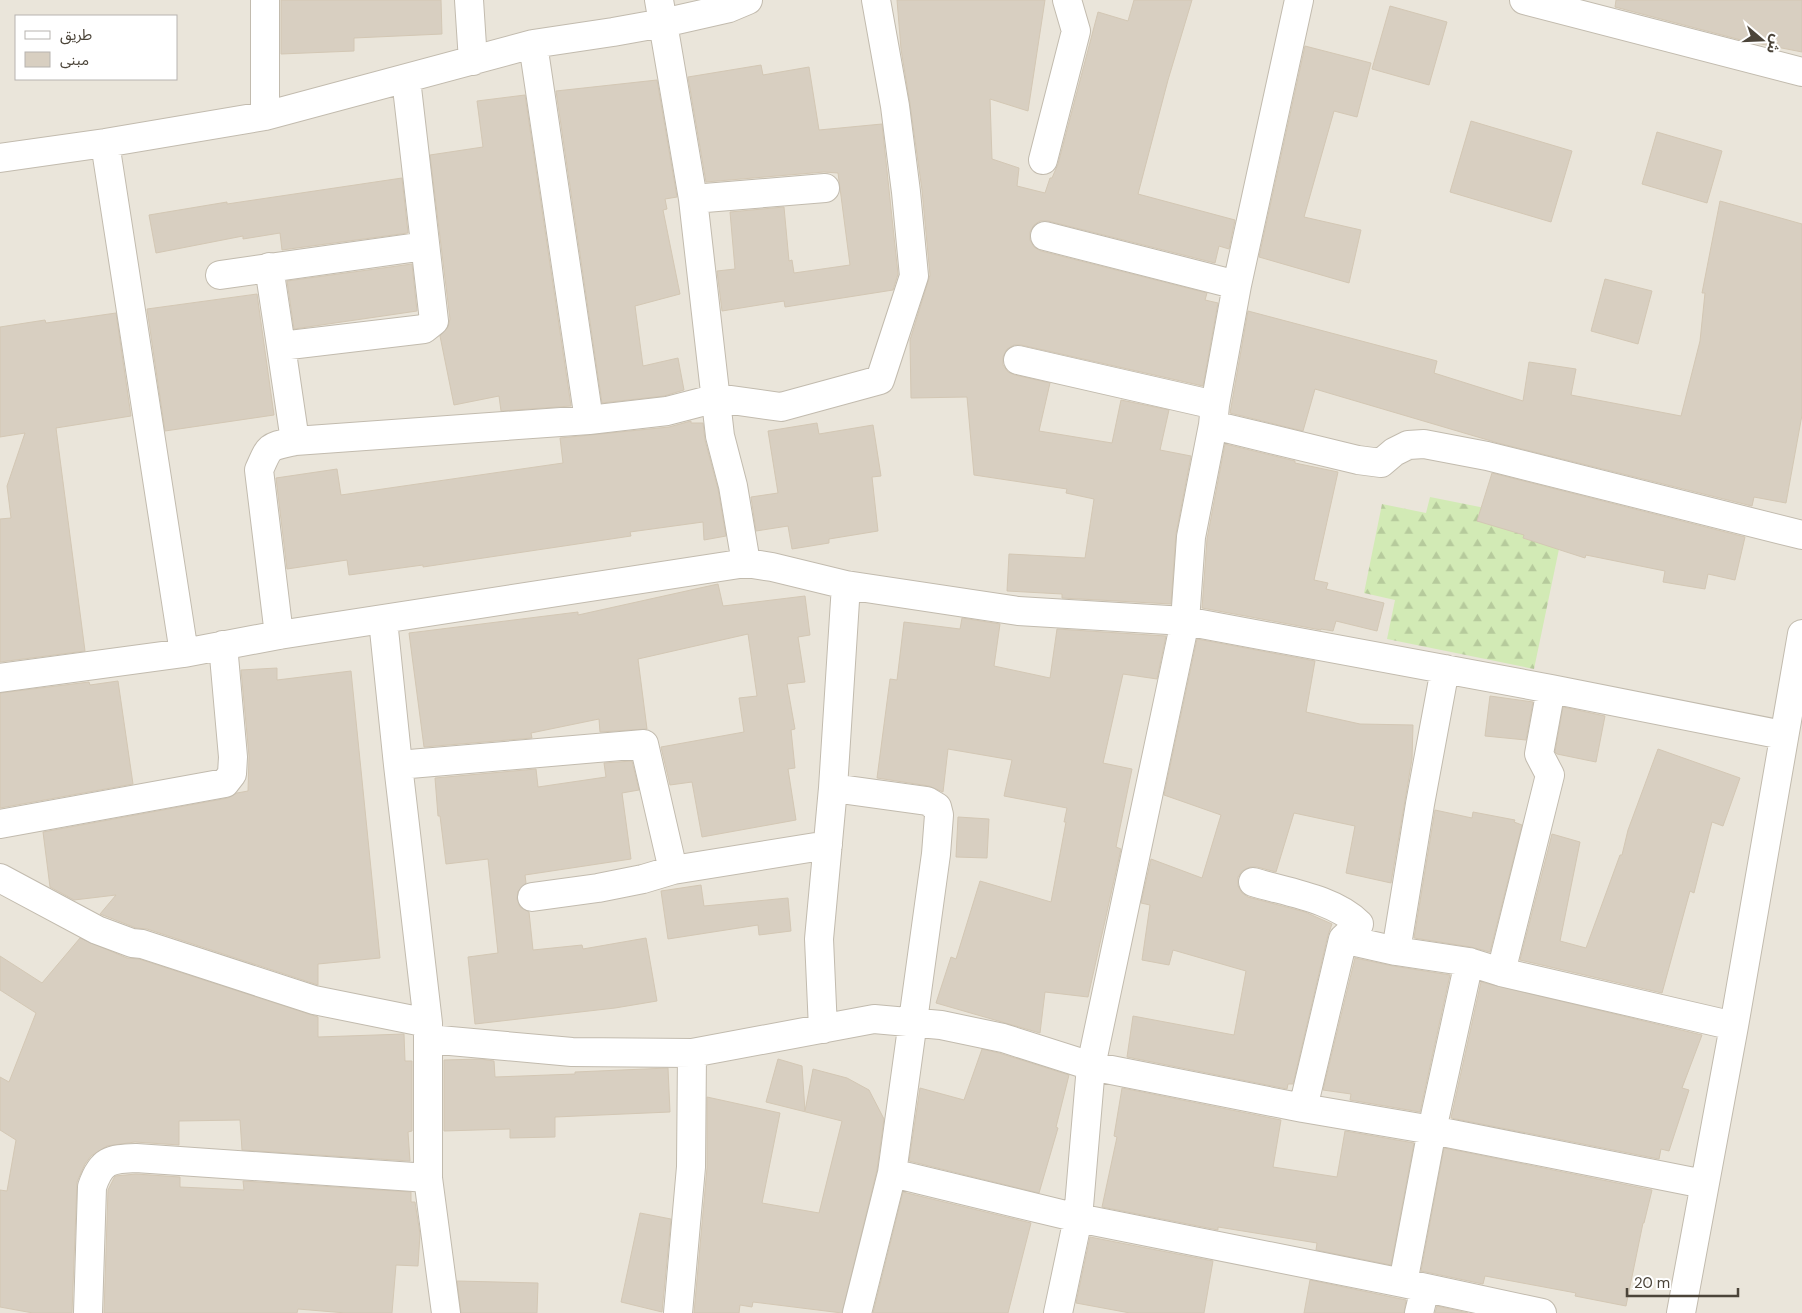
<svg xmlns="http://www.w3.org/2000/svg" width="1802" height="1313" viewBox="0 0 1802 1313" font-family="'DM Sans','Noto Sans Arabic',sans-serif">
  <defs>
    <pattern id="forest-firs" width="22" height="20" patternUnits="userSpaceOnUse" patternTransform="scale(1.25)"><rect width="22" height="20" fill="#d2eab5"/><path d="M5 1l3.5 6h-7zM16 11l3.5 6h-7z" fill="#b6ca9c"/></pattern>
  </defs>
  <rect width="100%" height="100%" fill="#f6f3ec"/>
  <path fill="#eae5da" fill-rule="evenodd" d="M 0,0 L 1802,0 L 1802,1313 L 0,1313 ZM 16,16 L 176,16 L 176,79 L 16,79 Z"/>
  <path fill="url(#forest-firs)" d="M 1430,497 L 1530,517 L 1559,549 L 1534,669 L 1387,639 L 1395,600 L 1364,593 L 1382,504 L 1426,513 Z"/>
  <path fill="#d8cfc1" stroke="#d3c7b4" d="M 281,0 L 441,0 L 442,34 L 354,38 L 354,51 L 281,54 Z
    M 897,0 L 1045,0 L 1028,111 L 990,99 L 992,159 L 1019,168 L 1017,186 L 1045,193 L 1050,178 L 1052,178 L 1058,164 L 1098,12 L 1128,21 L 1134,0 L 1192,0 L 1168,80 L 1138,194 L 1235,220 L 1229,249 L 1219,246 L 1215,263 L 1048,221 L 1040,221 L 1034,225 L 1030,232 L 1030,240 L 1034,247 L 1041,251 L 1207,293 L 1205,300 L 1218,303 L 1203,386 L 1021,345 L 1014,345 L 1007,349 L 1003,357 L 1003,365 L 1008,372 L 1015,375 L 1050,383 L 1039,431 L 1112,443 L 1121,400 L 1169,410 L 1160,450 L 1191,456 L 1176,534 L 1171,604 L 1062,598 L 1062,594 L 1007,591 L 1009,554 L 1085,558 L 1094,499 L 1066,493 L 1067,489 L 974,475 L 967,397 L 911,398 L 910,340 L 930,275 L 922,190 L 910,104 L 901,49 Z
    M 1616,0 L 1802,0 L 1802,52 L 1741,40 L 1615,7 Z
    M 1390,6 L 1447,22 L 1429,85 L 1372,69 Z
    M 1305,46 L 1371,63 L 1357,117 L 1334,111 L 1304,217 L 1361,230 L 1349,283 L 1259,257 Z
    M 761,65 L 763,75 L 809,67 L 819,130 L 882,124 L 898,274 L 893,290 L 785,307 L 784,301 L 722,311 L 717,271 L 735,269 L 730,212 L 784,207 L 789,261 L 792,260 L 794,273 L 850,265 L 838,173 L 824,172 L 706,182 L 688,77 Z
    M 657,80 L 677,197 L 665,199 L 667,209 L 663,210 L 680,294 L 635,306 L 643,366 L 678,358 L 684,390 L 664,396 L 602,403 L 556,91 Z
    M 525,95 L 571,406 L 501,411 L 499,396 L 454,405 L 440,336 L 448,327 L 450,319 L 430,155 L 483,147 L 477,101 Z
    M 1471,121 L 1572,151 L 1551,222 L 1450,192 Z
    M 1657,132 L 1722,151 L 1707,203 L 1642,184 Z
    M 402,178 L 408,233 L 282,250 L 280,233 L 243,239 L 243,236 L 156,253 L 149,215 L 227,202 L 227,204 Z
    M 1720,201 L 1802,224 L 1802,415 L 1786,503 L 1754,497 L 1752,506 L 1498,443 L 1315,389 L 1303,431 L 1230,413 L 1248,311 L 1437,361 L 1434,373 L 1523,401 L 1529,362 L 1576,369 L 1571,395 L 1681,416 L 1700,341 L 1705,293 L 1702,293 Z
    M 412,264 L 417,311 L 294,329 L 287,281 Z
    M 1605,279 L 1652,291 L 1638,344 L 1591,331 Z
    M 257,294 L 274,415 L 165,431 L 147,309 Z
    M 116,313 L 131,416 L 56,428 L 85,651 L 0,662 L 0,519 L 11,518 L 7,486 L 25,433 L 0,437 L 0,327 L 45,320 L 46,323 Z
    M 691,421 L 691,423 L 703,423 L 705,440 L 718,489 L 726,536 L 704,540 L 703,522 L 630,532 L 631,536 L 423,567 L 423,565 L 349,575 L 347,560 L 287,569 L 276,478 L 337,469 L 341,495 L 563,463 L 560,438 L 669,427 Z
    M 817,423 L 819,434 L 873,425 L 881,476 L 872,477 L 878,531 L 829,539 L 829,543 L 792,549 L 788,526 L 756,531 L 751,497 L 778,493 L 768,431 Z
    M 1225,444 L 1295,461 L 1295,463 L 1338,472 L 1314,580 L 1328,583 L 1326,589 L 1384,603 L 1377,631 L 1336,621 L 1333,631 L 1321,629 L 1321,630 L 1202,608 L 1207,539 Z
    M 1492,473 L 1745,537 L 1735,580 L 1708,574 L 1705,589 L 1663,582 L 1665,571 L 1586,555 L 1585,558 L 1523,538 L 1524,535 L 1477,521 Z
    M 718,584 L 723,606 L 805,596 L 810,635 L 798,637 L 805,682 L 787,684 L 795,729 L 791,730 L 795,768 L 788,769 L 796,820 L 702,837 L 692,782 L 670,785 L 661,747 L 744,732 L 739,698 L 757,696 L 748,634 L 638,659 L 647,729 L 600,732 L 599,719 L 531,733 L 532,738 L 424,747 L 409,633 L 578,612 L 578,615 Z
    M 962,618 L 1000,624 L 994,666 L 1050,678 L 1057,629 L 1166,636 L 1157,679 L 1123,674 L 1103,763 L 1132,769 L 1116,847 L 1121,849 L 1088,997 L 1045,992 L 1040,1033 L 936,1003 L 951,957 L 956,959 L 980,881 L 1051,902 L 1066,822 L 1064,822 L 1067,808 L 1004,796 L 1012,760 L 948,749 L 943,792 L 929,786 L 877,778 L 890,679 L 897,680 L 904,622 L 960,629 Z
    M 1197,639 L 1315,661 L 1306,712 L 1360,724 L 1413,725 L 1412,759 L 1391,883 L 1346,873 L 1355,826 L 1294,813 L 1276,872 L 1257,867 L 1250,867 L 1242,871 L 1238,877 L 1238,886 L 1242,893 L 1248,897 L 1305,912 L 1332,924 L 1328,935 L 1293,1084 L 1288,1084 L 1287,1089 L 1127,1057 L 1133,1016 L 1234,1035 L 1246,971 L 1173,950 L 1169,965 L 1142,960 L 1150,905 L 1141,903 L 1151,859 L 1202,878 L 1221,815 L 1164,795 Z
    M 277,668 L 277,680 L 351,671 L 380,958 L 318,964 L 318,985 L 147,929 L 136,928 L 100,914 L 116,895 L 74,900 L 50,887 L 43,832 L 228,798 L 237,793 L 248,791 L 249,756 L 241,670 Z
    M 118,681 L 133,784 L 0,808 L 0,693 L 89,682 L 90,685 Z
    M 1490,696 L 1533,702 L 1526,740 L 1485,736 Z
    M 1563,707 L 1605,716 L 1596,762 L 1557,754 L 1555,752 Z
    M 1658,749 L 1740,778 L 1723,826 L 1712,822 L 1694,893 L 1690,891 L 1662,993 L 1520,960 L 1552,834 L 1580,842 L 1560,941 L 1586,948 L 1620,855 L 1622,855 L 1628,830 Z
    M 632,761 L 639,790 L 622,793 L 631,859 L 525,875 L 526,883 L 518,891 L 517,899 L 520,907 L 529,912 L 533,950 L 582,945 L 583,949 L 646,938 L 657,1001 L 615,1008 L 475,1024 L 468,957 L 498,953 L 488,859 L 446,864 L 440,816 L 438,816 L 435,778 L 536,769 L 538,787 L 606,777 L 604,763 Z
    M 1435,810 L 1472,818 L 1473,812 L 1515,820 L 1514,822 L 1522,825 L 1490,952 L 1471,947 L 1414,938 Z
    M 958,817 L 989,819 L 987,858 L 956,857 Z
    M 701,885 L 704,906 L 788,898 L 791,931 L 759,935 L 758,925 L 668,939 L 661,891 Z
    M 80,938 L 127,958 L 139,959 L 318,1017 L 318,1037 L 404,1034 L 405,1061 L 412,1061 L 412,1131 L 408,1132 L 410,1161 L 242,1150 L 240,1120 L 179,1121 L 179,1145 L 135,1142 L 107,1146 L 91,1156 L 85,1164 L 77,1182 L 72,1313 L 33,1313 L 0,1307 L 0,1190 L 7,1191 L 16,1140 L 0,1130 L 0,1077 L 9,1082 L 36,1013 L 0,990 L 0,956 L 42,983 Z
    M 1355,958 L 1393,966 L 1450,975 L 1420,1112 L 1350,1100 L 1351,1094 L 1323,1090 Z
    M 1481,982 L 1702,1035 L 1682,1088 L 1689,1090 L 1669,1151 L 1661,1149 L 1659,1159 L 1451,1118 Z
    M 982,1049 L 999,1053 L 1069,1075 L 1056,1127 L 1058,1128 L 1039,1193 L 909,1161 L 920,1088 L 964,1100 Z
    M 481,1059 L 494,1061 L 495,1077 L 575,1074 L 575,1072 L 668,1068 L 670,1112 L 555,1117 L 555,1137 L 510,1138 L 510,1129 L 444,1131 L 444,1060 Z
    M 778,1059 L 802,1066 L 805,1111 L 813,1069 L 847,1078 L 869,1090 L 884,1119 L 877,1170 L 842,1313 L 753,1302 L 752,1307 L 740,1305 L 739,1313 L 694,1313 L 707,1168 L 707,1097 L 780,1113 L 762,1203 L 819,1213 L 842,1121 L 766,1102 Z
    M 1122,1088 L 1281,1120 L 1273,1167 L 1337,1177 L 1345,1131 L 1414,1143 L 1391,1265 L 1316,1250 L 1317,1243 L 1218,1227 L 1218,1230 L 1102,1207 L 1117,1137 L 1114,1136 Z
    M 1444,1148 L 1652,1190 L 1644,1223 L 1643,1223 L 1626,1306 L 1575,1296 L 1576,1293 L 1485,1276 L 1483,1284 L 1421,1271 Z
    M 136,1174 L 180,1177 L 180,1187 L 244,1190 L 243,1181 L 411,1192 L 411,1202 L 415,1202 L 420,1234 L 418,1266 L 396,1265 L 392,1313 L 346,1313 L 298,1309 L 297,1313 L 104,1313 L 108,1190 L 115,1176 Z
    M 903,1192 L 1031,1223 L 1008,1313 L 873,1313 Z
    M 640,1213 L 671,1219 L 662,1312 L 621,1302 Z
    M 1090,1237 L 1213,1261 L 1204,1313 L 1130,1313 L 1076,1303 Z
    M 1310,1280 L 1406,1300 L 1404,1313 L 1304,1313 Z
    M 457,1281 L 538,1283 L 537,1313 L 461,1313 Z
    M 1437,1306 L 1468,1313 L 1435,1313 Z"/>
  <g fill="none" stroke-linecap="round" stroke-linejoin="round">
    <defs>
      <path id="minor" d="M 265,0 L 265,116
        M 469,0 L 473,61
        M 659,0 L 693,199 L 720,436 L 733,486 L 746,563
        M 1524,0 L 1802,72
        M 533,44 L 589,420
        M 105,143 L 184,653
        M 0,158 L 105,143 L 265,116 L 533,44 L 613,32 L 663,23 L 729,8 L 748,0
        M 1043,160 L 1076,31 L 1067,0
        M 693,199 L 825,188
        M 1045,236 L 1237,285
        M 269,267 L 281,346
        M 220,275 L 425,246
        M 1018,360 L 1215,405
        M 1213,425 L 1358,460 L 1381,463 L 1394,452 L 1408,445 L 1424,444 L 1487,456 L 1802,535
        M 295,441 L 281,346 L 424,329 L 434,321 L 406,79
        M 383,620 L 398,765 L 428,1023 L 428,1178 L 446,1313
        M 279,635 L 259,470 C 270,445 268,447 295,441 L 589,420 L 667,411 L 717,398 L 781,407 L 880,380 L 914,276 L 906,192 L 895,106 L 876,0
        M 0,678 L 184,653 L 279,635 L 746,563 L 772,567 L 846,585 L 1018,611 L 1185,621 L 1551,689 L 1783,735
        M 398,765 L 644,744 L 673,870
        M 833,788 L 927,801 L 937,807 L 939,815 L 936,854 L 892,1173 L 857,1313
        M 0,824 L 225,783 L 232,774 L 233,757 L 223,645
        M 0,878 L 97,930 L 132,943 L 142,944 L 314,1000 L 428,1023
        M 1253,882 C 1286,892 1335,899 1359,924 L 1343,939 L 1303,1108
        M 532,897 L 598,888 L 643,879 L 673,870 L 828,845
        M 1343,939 L 1396,951 L 1469,962 L 1501,972 L 1734,1026
        M 1396,951 L 1420,804 L 1445,669
        M 1501,972 L 1550,775 L 1539,754 L 1551,689
        M 823,1029 L 819,939 L 833,788 L 846,585
        M 428,1039 L 572,1052 L 692,1053 L 874,1019 L 941,1025 L 1003,1038 L 1091,1066 L 1303,1108 L 1432,1130 L 1704,1184
        M 892,1173 L 1078,1218 L 1403,1283 L 1542,1313
        M 1403,1283 L 1432,1130 L 1469,962
        M 88,1313 L 92,1187 C 101,1160 110,1159 136,1158 L 428,1178
        M 678,1313 L 691,1167 L 692,1053
        M 1058,1313 L 1078,1218 L 1091,1066 L 1185,621 L 1191,537 L 1213,425 L 1215,405 L 1237,285 L 1299,0
        M 1419,1313 L 1425,1288
        M 1681,1313 L 1734,1026 L 1802,634"/>
    </defs>
    <use href="#minor" stroke="#c2bbae" stroke-width="30"/>
    <use href="#minor" stroke="#fff" stroke-width="28"/>
  </g>
  <rect x="15" y="15" width="162" height="65" fill="#ffffff" stroke="#b7b4b0"/>
  <rect x="25" y="31" width="25" height="8" fill="#ffffff" stroke="#b7b4b0"/>
  <text x="60" y="40" font-size="15" fill="#4b4439">طريق</text>
  <rect x="25" y="52" width="25" height="15" fill="#d8cfc1" stroke="#b7b4b0"/>
  <text x="60" y="65" font-size="15" fill="#4b4439">مبنى</text>
  <g transform="translate(1762 40) rotate(109)" stroke="#ffffff" stroke-width="4" paint-order="stroke">
  <path d="M0-4L9 19L0 12L-9 19Z" fill="#4b4439"/>
  <text y="-8" font-size="14" font-weight="bold" text-anchor="middle" fill="#4b4439">ش</text>
  </g>
  <path d="M1627 1288v8h111v-8" fill="none" stroke="#4b4439" stroke-width="2.5"/>
  <text x="1634" y="1288" font-size="15" fill="#4b4439" stroke="#ffffff" stroke-width="4" paint-order="stroke">20 m</text>
</svg>
